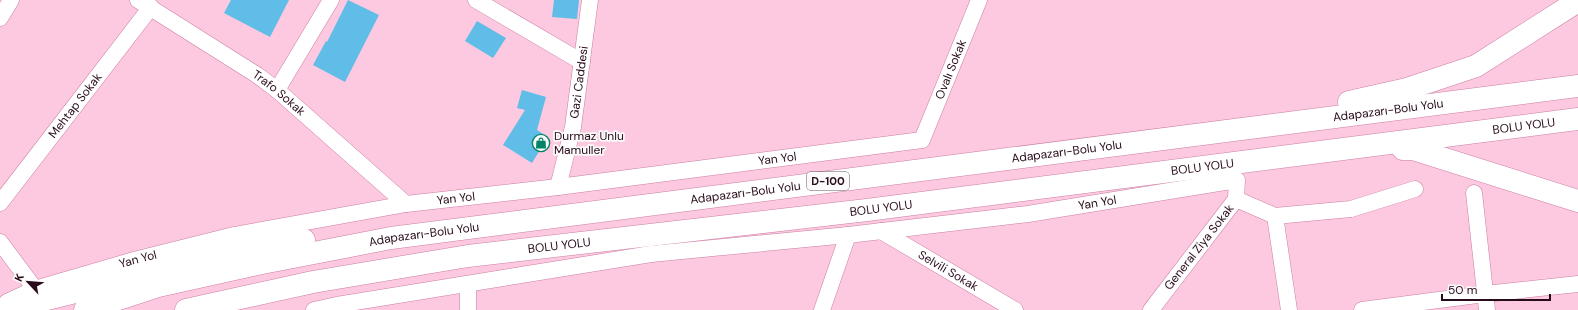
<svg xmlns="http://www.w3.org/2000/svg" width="1578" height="310" viewBox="0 0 1578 310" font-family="'DM Sans',sans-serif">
  <rect width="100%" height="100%" fill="#fcc9e0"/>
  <path fill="#60bde7" d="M 231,0 L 289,0 L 270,37 L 224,13 Z
    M 348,0 L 379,15 L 345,82 L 313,65 L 326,41 L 327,42 Z
    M 554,0 L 579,0 L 577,19 L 552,17 Z
    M 477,21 L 506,38 L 493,58 L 465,41 Z
    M 522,90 L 546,97 L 537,130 L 548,137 L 532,163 L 503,145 L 525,110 L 517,108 Z"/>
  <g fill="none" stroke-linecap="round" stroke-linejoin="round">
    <defs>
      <g id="minor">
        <path id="s1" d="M 138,0 L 257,75 L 277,90 L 406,204"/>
        <path d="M 476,0 L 582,62"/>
        <path d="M 0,18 L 11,0"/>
        <path d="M 277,90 L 331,0"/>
        <path id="s2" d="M 558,187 L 573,127 L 590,0"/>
        <path d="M 1474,193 L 1487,310"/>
        <path d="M 1236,199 L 1275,216 L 1289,310"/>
        <path id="s3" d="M 0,203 L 151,7"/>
        <path d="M 1275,216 L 1351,209 L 1415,189"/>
        <path id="s4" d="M 881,231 L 1015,310"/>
        <path d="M 0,242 L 35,289"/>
        <path d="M 468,284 L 468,310"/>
        <path id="s5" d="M 7,302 L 35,289 L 134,260 L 234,235 L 406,204 L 558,187 L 922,140 L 979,0"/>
        <path id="s6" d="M 314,310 L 337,305 L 651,254 L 848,235 L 1028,214 L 1237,180 L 1236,199 L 1151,310"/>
        <path d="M 822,310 L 848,235"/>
        <path d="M 1362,310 L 1485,294 L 1578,284"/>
      </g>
      <g id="highway">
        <path d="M 1349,102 L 1407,89 L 1476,66 L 1578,1"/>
        <path d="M 1403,149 L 1413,149 L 1578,201"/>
        <path d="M 3,310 L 256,247 L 304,240"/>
        <path id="s7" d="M 85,310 L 158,286 L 262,263 L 391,238 L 1578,86"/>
        <path id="s8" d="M 186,310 L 313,282 L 468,256 L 867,210 L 1578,119"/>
      </g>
    </defs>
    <use href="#minor" stroke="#cc7ea4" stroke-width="17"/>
    <use href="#highway" stroke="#cc7ea4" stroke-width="23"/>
    <use href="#minor" stroke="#fff" stroke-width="16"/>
    <use href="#highway" stroke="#fff" stroke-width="22"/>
  </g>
  <defs>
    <symbol id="shop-ring" viewBox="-11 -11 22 22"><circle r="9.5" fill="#fbfbfb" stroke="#038466" stroke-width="1.5"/><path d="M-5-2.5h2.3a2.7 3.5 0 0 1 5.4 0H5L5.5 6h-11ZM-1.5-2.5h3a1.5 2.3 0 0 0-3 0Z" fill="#038466"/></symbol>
  </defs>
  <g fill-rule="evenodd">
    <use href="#shop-ring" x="531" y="133" width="20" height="20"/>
  </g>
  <g text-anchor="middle" stroke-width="3.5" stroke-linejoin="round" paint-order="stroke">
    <rect fill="#fbfbfb" stroke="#67535e" stroke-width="1" x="807" y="172" width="42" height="18" rx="3"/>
    <g font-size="11" font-weight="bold" fill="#280b1b">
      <text x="828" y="185">D-100</text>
    </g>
    <g font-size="12" fill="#280b1b" stroke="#fbfbfb">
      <text dy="4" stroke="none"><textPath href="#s5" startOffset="1008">Ovalı Sokak</textPath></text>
      <text dy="4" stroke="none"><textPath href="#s2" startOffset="107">Gazi Caddesi</textPath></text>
      <text dy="4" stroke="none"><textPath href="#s1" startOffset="169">Trafo Sokak</textPath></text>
      <text dy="4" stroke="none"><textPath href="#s3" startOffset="123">Mehtap Sokak</textPath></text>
      <text dy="4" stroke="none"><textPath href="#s7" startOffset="1320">Adapazarı-Bolu Yolu</textPath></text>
      <text dy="4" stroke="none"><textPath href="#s8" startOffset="1351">BOLU YOLU</textPath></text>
      <text dy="4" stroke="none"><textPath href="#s7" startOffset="996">Adapazarı-Bolu Yolu</textPath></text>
      <text dy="4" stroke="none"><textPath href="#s5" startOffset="786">Yan Yol</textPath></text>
      <text dy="4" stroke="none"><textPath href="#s8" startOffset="1027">BOLU YOLU</textPath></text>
      <text dy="4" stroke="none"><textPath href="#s7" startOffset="672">Adapazarı-Bolu Yolu</textPath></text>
      <text dy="4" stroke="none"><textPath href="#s5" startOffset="462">Yan Yol</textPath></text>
      <text dy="4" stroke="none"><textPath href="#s6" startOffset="791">Yan Yol</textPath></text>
      <text dy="4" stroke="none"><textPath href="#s8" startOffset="703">BOLU YOLU</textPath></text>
      <text dy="4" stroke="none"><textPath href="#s7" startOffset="348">Adapazarı-Bolu Yolu</textPath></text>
      <text dy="4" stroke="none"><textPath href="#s8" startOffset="379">BOLU YOLU</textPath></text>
      <text transform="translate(1199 247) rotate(-52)" y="4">General Ziya Sokak</text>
      <text dy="4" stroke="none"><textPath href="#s5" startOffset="138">Yan Yol</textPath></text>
      <text dy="4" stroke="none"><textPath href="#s4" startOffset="78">Selvili Sokak</textPath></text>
    </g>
    <g font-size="12" fill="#280b1b" stroke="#fbfbfb" text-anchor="start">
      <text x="554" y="140">Durmaz Unlu<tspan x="554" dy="14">Mamuller</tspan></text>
    </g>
  </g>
  <g transform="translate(28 282) rotate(296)" stroke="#fbfbfb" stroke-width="3" paint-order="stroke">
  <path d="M0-3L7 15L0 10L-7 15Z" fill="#280b1b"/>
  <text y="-6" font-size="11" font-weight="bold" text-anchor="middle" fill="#280b1b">K</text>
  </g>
  <path d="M1442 294v6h108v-6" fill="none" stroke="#280b1b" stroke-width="2"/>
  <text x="1448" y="294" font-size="12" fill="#280b1b" stroke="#fbfbfb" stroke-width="3" paint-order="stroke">50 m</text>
</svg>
